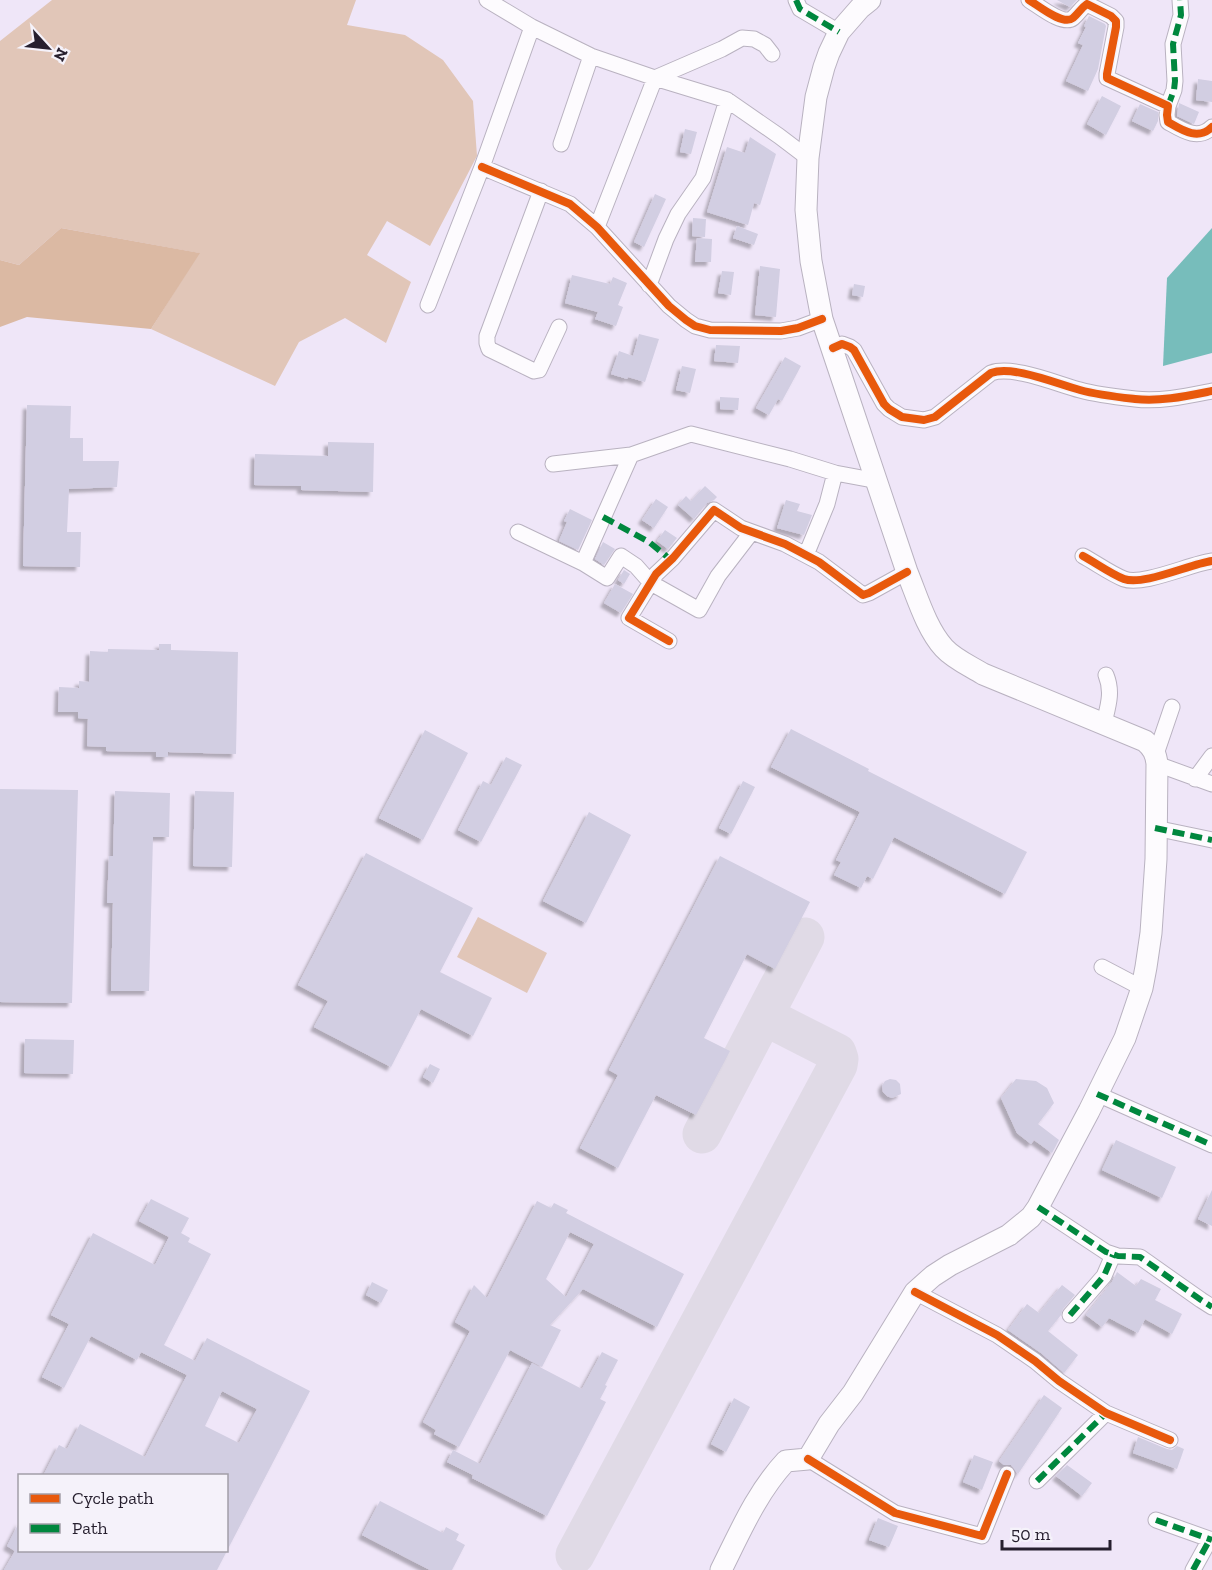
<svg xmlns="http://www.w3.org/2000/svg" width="1212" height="1570" viewBox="0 0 1212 1570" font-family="'Zilla Slab',serif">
  <defs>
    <filter id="shadow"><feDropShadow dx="-4" dy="4" stdDeviation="1.5" flood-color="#0004"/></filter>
  </defs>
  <rect width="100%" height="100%" fill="#efe6f8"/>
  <path fill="#e1c6b8" d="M 52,0 L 356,0 L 347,25 L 405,35 L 443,60 L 473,101 L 477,156 L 430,246 L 387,221 L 367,255 L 411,282 L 386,343 L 345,318 L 299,342 L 275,386 L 151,329 L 199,253 L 61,228 L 19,265 L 0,260 L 0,41 Z
    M 478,917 L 547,953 L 527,993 L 457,957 Z"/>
  <path fill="#dbb9a3" d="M 61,228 L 200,253 L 151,329 L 27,317 L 0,327 L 0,260 L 19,265 Z"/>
  <path fill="#77bdbb" d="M 1212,228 L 1212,353 L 1163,366 L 1167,278 Z"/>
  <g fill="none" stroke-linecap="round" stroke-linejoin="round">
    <path stroke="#e0dae6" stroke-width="39" d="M 702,1134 L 805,937
      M 575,1555 L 838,1065 L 839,1059 L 837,1053 L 764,1016"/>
  </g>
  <path fill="#d2cee2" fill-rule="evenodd" filter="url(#shadow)" d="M 1057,0 L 1077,0 L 1070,7 Z
    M 1089,16 L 1105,24 L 1106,26 L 1098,69 L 1088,91 L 1066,81 L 1083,45 L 1078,43 L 1086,27 L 1084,26 Z
    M 1198,79 L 1212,81 L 1212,102 L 1196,100 Z
    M 1102,96 L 1121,106 L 1106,135 L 1087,124 Z
    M 1179,103 L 1199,112 L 1194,124 L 1177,116 Z
    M 1140,104 L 1158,112 L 1158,121 L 1153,131 L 1132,121 Z
    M 685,129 L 697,132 L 691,154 L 680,152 Z
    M 750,137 L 776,154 L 760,205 L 754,203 L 748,225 L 707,212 L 727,147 L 745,153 Z
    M 655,194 L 666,199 L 644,247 L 634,242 Z
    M 693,218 L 706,219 L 705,237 L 692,236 Z
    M 737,226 L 758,234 L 754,245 L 733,238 Z
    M 697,238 L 712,239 L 711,262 L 695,262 Z
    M 760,266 L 780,269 L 776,317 L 755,315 Z
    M 722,271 L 734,272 L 731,295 L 718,293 Z
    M 572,275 L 610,284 L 613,277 L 627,283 L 618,305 L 623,307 L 616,326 L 595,319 L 598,312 L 565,303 Z
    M 854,284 L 865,286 L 863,297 L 852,295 Z
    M 639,334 L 659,339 L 645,382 L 628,377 L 627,379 L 611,374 L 619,351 L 633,356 Z
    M 716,345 L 740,346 L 738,363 L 714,361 Z
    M 785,357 L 801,366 L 782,401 L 778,399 L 769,415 L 756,408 Z
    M 682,366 L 696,369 L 690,393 L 676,390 Z
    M 720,397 L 739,398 L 738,410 L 720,409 Z
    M 27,405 L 71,406 L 70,438 L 83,438 L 83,461 L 119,461 L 117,487 L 69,489 L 67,532 L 81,532 L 80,567 L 23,566 Z
    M 328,442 L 374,443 L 373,492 L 301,490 L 301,486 L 254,485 L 255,454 L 328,456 Z
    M 705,486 L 717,497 L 714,500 L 707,503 L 694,519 L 678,505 L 686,496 L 691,501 Z
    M 656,499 L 668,507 L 654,528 L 642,520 Z
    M 786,500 L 800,504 L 797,511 L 812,515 L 804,535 L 777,528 Z
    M 570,509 L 592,520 L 578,550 L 559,541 L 567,522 L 564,521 Z
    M 665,530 L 677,538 L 668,549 L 657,541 Z
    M 603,542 L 615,549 L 604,565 L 595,559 Z
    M 624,570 L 630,574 L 624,584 L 618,580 Z
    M 615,584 L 633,594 L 621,613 L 604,603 Z
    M 159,644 L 171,644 L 171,650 L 238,652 L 236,754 L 168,752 L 168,757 L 156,757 L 156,752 L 106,751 L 106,747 L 87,746 L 88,719 L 78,718 L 78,712 L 58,712 L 59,687 L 79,688 L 79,681 L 89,682 L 90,651 L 108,652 L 108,649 L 159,650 Z
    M 791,729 L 869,769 L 868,771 L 1027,852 L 1005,894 L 894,837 L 873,879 L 867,876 L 861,888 L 834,875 L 841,862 L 836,860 L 860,812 L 771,767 Z
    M 425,730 L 468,753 L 423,840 L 379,818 Z
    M 506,757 L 522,765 L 481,842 L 458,830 L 483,781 L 491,785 Z
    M 743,781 L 755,787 L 731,834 L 719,828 Z
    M 0,789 L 78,790 L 72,1003 L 0,1002 Z
    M 115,791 L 170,793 L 169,837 L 153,837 L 149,991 L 111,991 L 113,903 L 107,903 L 109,856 L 113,856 Z
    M 195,791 L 234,792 L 232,867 L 193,866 Z
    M 589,812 L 631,835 L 586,923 L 543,901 Z
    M 366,853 L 473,908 L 440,972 L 492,998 L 473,1036 L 421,1009 L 391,1067 L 314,1027 L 328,1001 L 298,985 Z
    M 720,856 L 810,902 L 775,969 L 747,954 L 704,1038 L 730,1051 L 696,1115 L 656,1095 L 618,1168 L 580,1148 L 618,1075 L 609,1070 Z
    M 25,1039 L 74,1040 L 73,1074 L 24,1073 Z
    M 430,1064 L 440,1069 L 433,1083 L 423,1077 Z
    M 890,1079 L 896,1080 L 900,1084 L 901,1094 L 892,1098 L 887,1096 L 883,1092 L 882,1086 L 885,1081 Z
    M 1016,1079 L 1036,1081 L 1047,1088 L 1054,1103 L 1038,1124 L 1059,1140 L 1052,1153 L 1034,1140 L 1031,1144 L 1017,1133 L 1001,1098 Z
    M 1116,1140 L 1176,1167 L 1162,1198 L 1102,1170 Z
    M 1212,1190 L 1212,1226 L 1198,1219 Z
    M 151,1199 L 189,1218 L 181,1233 L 190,1238 L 188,1242 L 211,1254 L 164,1345 L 195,1361 L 207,1338 L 310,1391 L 217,1570 L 4,1570 L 15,1551 L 7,1546 L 20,1521 L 20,1551 L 226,1551 L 226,1476 L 43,1476 L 59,1445 L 67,1449 L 80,1424 L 145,1457 L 187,1375 L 141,1352 L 137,1360 L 91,1336 L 64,1388 L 42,1377 L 69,1324 L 51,1315 L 93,1233 L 155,1265 L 169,1237 L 139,1221 ZM 222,1391 L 257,1409 L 239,1443 L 205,1426 Z
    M 537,1201 L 551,1208 L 554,1203 L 568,1210 L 566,1213 L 684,1274 L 657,1327 L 583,1289 L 550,1325 L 561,1330 L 542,1367 L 510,1350 L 459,1447 L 434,1434 L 436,1430 L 423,1422 L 470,1331 L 455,1322 L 474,1285 L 487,1298 ZM 570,1232 L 594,1244 L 566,1297 L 546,1279 Z
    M 1117,1272 L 1136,1286 L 1141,1279 L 1161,1289 L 1155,1300 L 1182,1314 L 1172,1334 L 1145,1319 L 1138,1333 L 1109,1318 L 1102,1327 L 1086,1315 L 1112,1282 Z
    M 372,1282 L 388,1290 L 381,1303 L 366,1295 Z
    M 1062,1285 L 1075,1295 L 1063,1309 L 1061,1315 L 1048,1331 L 1078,1355 L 1064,1373 L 1041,1353 L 1008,1330 L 1027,1304 L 1039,1313 Z
    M 602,1352 L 618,1360 L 605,1385 L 607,1386 L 600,1399 L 606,1402 L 547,1516 L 472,1478 L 473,1475 L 447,1462 L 453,1450 L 480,1464 L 532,1363 L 582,1389 Z
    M 1044,1395 L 1062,1408 L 1018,1474 L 1011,1465 L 1004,1465 L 999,1461 Z
    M 734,1398 L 750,1407 L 726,1452 L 711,1444 Z
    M 1138,1437 L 1167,1449 L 1172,1450 L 1177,1446 L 1184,1449 L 1177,1469 L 1133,1453 Z
    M 974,1455 L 993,1462 L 982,1490 L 963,1482 Z
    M 1067,1465 L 1092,1483 L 1082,1496 L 1056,1476 Z
    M 380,1501 L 443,1533 L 446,1527 L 459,1534 L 456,1540 L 465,1545 L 452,1570 L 430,1570 L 362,1535 Z
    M 878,1518 L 898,1526 L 889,1547 L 869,1540 Z"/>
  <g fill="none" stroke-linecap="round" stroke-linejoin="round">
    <defs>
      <path id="street" d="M 487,0 L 532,27 L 591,56 L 655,78 L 722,49 L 742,38 L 754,39 L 765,45 L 772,54
        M 796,0 L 800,9 L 839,32
        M 1029,0 C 1039,6 1063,26 1073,18 C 1079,13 1081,8 1087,4 L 1111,16 L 1116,21 L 1116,27 L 1107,74 L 1107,78 L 1168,106 L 1167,115 L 1168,122 C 1182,130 1198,141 1212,127
        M 1168,106 L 1174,90 L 1175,81 L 1173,44 L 1181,15 L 1180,0
        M 561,144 L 591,56
        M 482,167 L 570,204 L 597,227 L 669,306 L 686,320 L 695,326 L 710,330 L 781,331 L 798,328 L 822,319
        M 541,191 L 487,336 L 487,343 L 489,349 L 534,371 L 539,370 L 559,327
        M 597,227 L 655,78 L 727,100 L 779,136 L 808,158
        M 649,285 L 666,239 L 678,214 L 703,178 L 727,100
        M 428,305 L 482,167 L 532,27
        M 833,348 L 842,344 L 850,347 L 854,350 L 884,404 L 889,409 L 902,417 L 924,420 L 935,417 L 991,373 C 1013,365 1057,384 1080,390 C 1098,395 1117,397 1135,399 C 1160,402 1187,396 1212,391
        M 631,455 L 583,563 L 607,578 L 621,556 L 636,566 L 651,583 L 699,610 L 718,576 L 751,533
        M 553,464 L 631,455 L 691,434 L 790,459 L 835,473
        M 518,532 L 583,563
        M 806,555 L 827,504 L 835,473 L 878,481
        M 1083,556 C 1096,563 1111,574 1124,579 C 1143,586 1190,564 1212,561
        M 669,641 L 629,618 L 656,574 L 673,558 L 714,510 L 741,528 L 785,544 L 819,562 L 863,595 L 869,593 L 907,572
        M 1104,723 C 1108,706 1113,692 1106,675
        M 1156,754 L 1172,707
        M 1157,764 L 1212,784
        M 1195,779 L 1212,756
        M 1155,828 L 1212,840
        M 1102,967 L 1142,988
        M 1097,1094 L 1212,1145
        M 1038,1207 L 1106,1252 L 1118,1256 L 1140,1257 L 1201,1300 L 1212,1307
        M 915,1292 L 997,1335 L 1035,1361 L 1059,1381 L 1106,1413 L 1170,1440
        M 1070,1315 L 1104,1276 L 1113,1255
        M 808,1459 L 895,1513 L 982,1536 L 1007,1474
        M 1037,1481 L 1106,1413
        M 1156,1520 L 1212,1540
        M 1193,1570 L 1210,1539"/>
      <path id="secondary" d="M 721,1570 C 740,1532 757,1492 786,1461 L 808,1459 L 829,1424 L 853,1393 L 915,1292 L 933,1276 L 950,1265 L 1009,1235 L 1031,1217 L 1038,1207 L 1089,1111 L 1125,1038 L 1142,988 L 1146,967 L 1151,933 L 1156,859 L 1157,764 C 1156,754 1153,748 1145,741 L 983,674 C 970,666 954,659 944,648 C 926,628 917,596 907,572 L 822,319 L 811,261 L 806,210 L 808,158 L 816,97 L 824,67 L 829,53 L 839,32 L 860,8 L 870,0"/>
    </defs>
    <use href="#street" stroke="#b9b2c0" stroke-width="17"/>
    <use href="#secondary" stroke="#b9b2c0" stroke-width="23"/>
    <use href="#street" stroke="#fdfbfe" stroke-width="15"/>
    <use href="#secondary" stroke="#fdfbfe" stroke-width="21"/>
    <path stroke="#00873e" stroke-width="6" stroke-dasharray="12 6" stroke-linecap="butt" d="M 796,0 L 800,9 L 839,32
      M 1168,106 L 1174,90 L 1175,81 L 1173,44 L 1181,15 L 1180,0
      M 603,517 L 649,542 L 671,560
      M 1155,828 L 1212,840
      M 1097,1094 L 1212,1145
      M 1038,1207 L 1106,1252 L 1118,1256 L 1140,1257 L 1201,1300 L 1212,1307
      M 1070,1315 L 1104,1276 L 1113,1255
      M 1037,1481 L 1106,1413
      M 1156,1520 L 1212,1540
      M 1193,1570 L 1210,1539"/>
    <defs>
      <path id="cycleway" d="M 1029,0 C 1039,6 1063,26 1073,18 C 1079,13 1081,8 1087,4 L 1111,16 L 1116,21 L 1116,27 L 1107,74 L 1107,78 L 1168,106 L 1167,115 L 1168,122 C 1182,130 1198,141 1212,127
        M 482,167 L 570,204 L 597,227 L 669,306 L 686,320 L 695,326 L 710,330 L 781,331 L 798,328 L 822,319
        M 833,348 L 842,344 L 850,347 L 854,350 L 884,404 L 889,409 L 902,417 L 924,420 L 935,417 L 991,373 C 1013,365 1057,384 1080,390 C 1098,395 1117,397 1135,399 C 1160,402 1187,396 1212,391
        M 1083,556 C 1096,563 1111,574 1124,579 C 1143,586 1190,564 1212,561
        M 669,641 L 629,618 L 656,574 L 673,558 L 714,510 L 741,528 L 785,544 L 819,562 L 863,595 L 869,593 L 907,572
        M 915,1292 L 997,1335 L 1035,1361 L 1059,1381 L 1106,1413 L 1170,1440
        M 808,1459 L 895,1513 L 982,1536 L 1007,1474"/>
    </defs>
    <use href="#cycleway" stroke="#f5f2fa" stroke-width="11"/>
    <use href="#cycleway" stroke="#e8590c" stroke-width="8"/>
  </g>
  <rect x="18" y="1474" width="210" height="78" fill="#f5f2fa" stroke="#a29ea8" stroke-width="1.5"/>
  <rect x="30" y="1494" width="30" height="9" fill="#e8590c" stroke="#a29ea8" stroke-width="1.5"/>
  <text x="72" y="1504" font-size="18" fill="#261f2e">Cycle path</text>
  <rect x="30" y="1524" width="30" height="9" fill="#00873e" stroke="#a29ea8" stroke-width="1.5"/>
  <text x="72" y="1534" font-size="18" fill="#261f2e">Path</text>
  <g transform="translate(48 48) rotate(117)" stroke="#f5f2fa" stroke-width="4.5" paint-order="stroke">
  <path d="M0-4.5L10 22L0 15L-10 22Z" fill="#261f2e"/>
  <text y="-9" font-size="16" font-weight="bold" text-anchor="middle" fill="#261f2e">N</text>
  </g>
  <path d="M1002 1540v9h108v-9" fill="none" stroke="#261f2e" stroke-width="3"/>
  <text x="1011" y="1540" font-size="18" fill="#261f2e" stroke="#f5f2fa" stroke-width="4.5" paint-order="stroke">50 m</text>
</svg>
